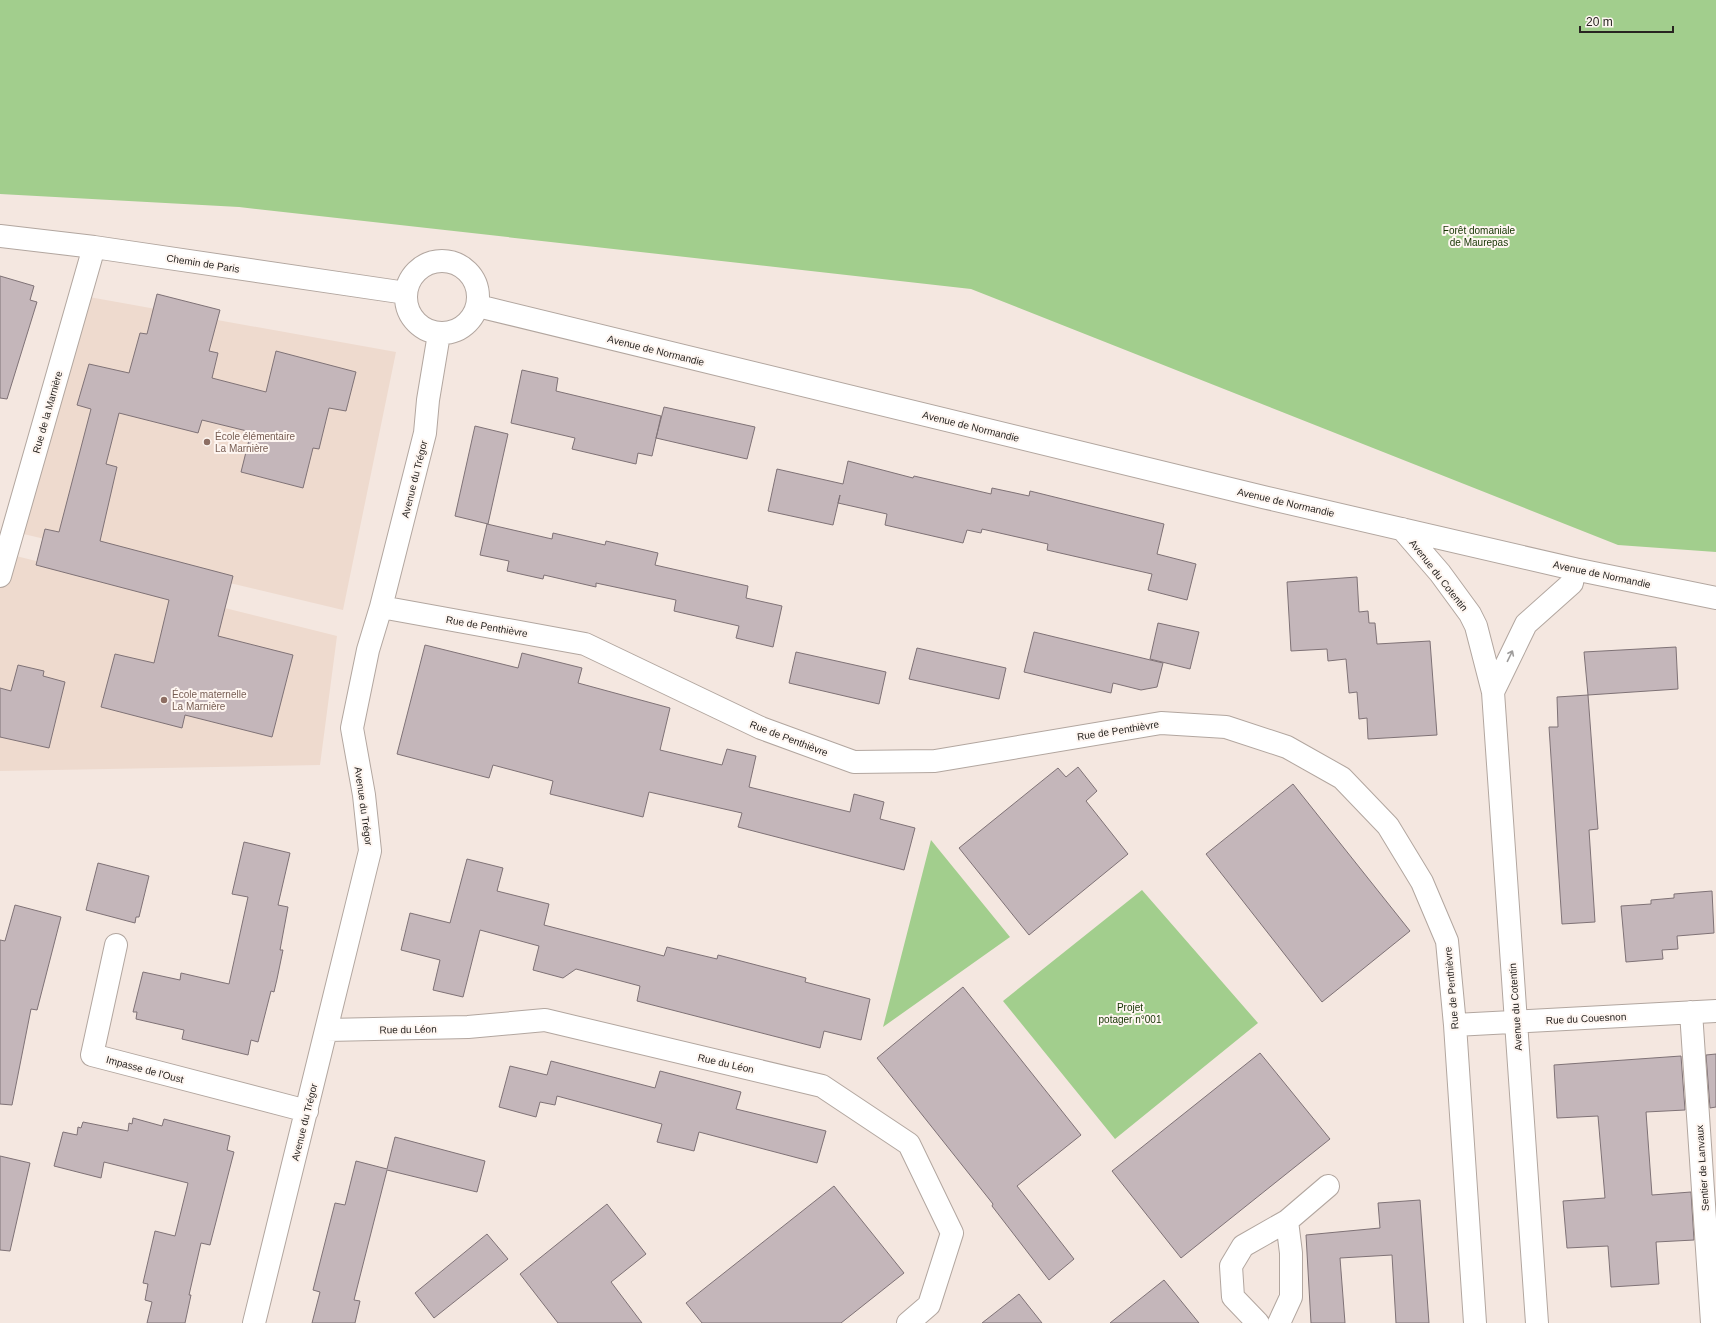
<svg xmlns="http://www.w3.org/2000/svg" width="1716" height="1323" viewBox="0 0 1716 1323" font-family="Helvetica,sans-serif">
  <rect width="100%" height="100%" fill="#f4e7e0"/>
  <path fill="#eedace" d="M 78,295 L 396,352 L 343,610 L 11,531 Z
    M 4,553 L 337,636 L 320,765 L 0,771 L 0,573 Z"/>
  <path fill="#a2ce8d" d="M 0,0 L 1716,0 L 1716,552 L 1618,545 L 971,289 L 239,207 L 0,194 Z
    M 931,840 L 1010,937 L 883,1027 Z
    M 1142,890 L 1258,1023 L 1115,1139 L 1003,1001 Z"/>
  <path fill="#c4b6ba" stroke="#7f7276" d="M 0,276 L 34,286 L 30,300 L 37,302 L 7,399 L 0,398 Z
    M 157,294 L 220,310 L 209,351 L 218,353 L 212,378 L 266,392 L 276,351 L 356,372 L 346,411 L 329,408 L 319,449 L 313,448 L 303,488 L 241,472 L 251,432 L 202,420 L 198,433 L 119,413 L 106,464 L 117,467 L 100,541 L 233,576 L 218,636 L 293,655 L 272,737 L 185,715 L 182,728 L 101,707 L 115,654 L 154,663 L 169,600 L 36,565 L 45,529 L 59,532 L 91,409 L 77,405 L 89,364 L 129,373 L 140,333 L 147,334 Z
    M 522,370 L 558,378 L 556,391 L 661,416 L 652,456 L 638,453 L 636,464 L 572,449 L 575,438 L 511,423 Z
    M 664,407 L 755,427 L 747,459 L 656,438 Z
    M 475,426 L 508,434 L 488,524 L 455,516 Z
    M 848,461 L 913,478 L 914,476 L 991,494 L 992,488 L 1029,496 L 1030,491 L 1164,524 L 1157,554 L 1196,564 L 1187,600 L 1148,590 L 1152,574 L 1047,550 L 1048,544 L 982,529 L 981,533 L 967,530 L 963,543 L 885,525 L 887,514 L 838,503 L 840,495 L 833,525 L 768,511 L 777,469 L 843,484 Z
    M 487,524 L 552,539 L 553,533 L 605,545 L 606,541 L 658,553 L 655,565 L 748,586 L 746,598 L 782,606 L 773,647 L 736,638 L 739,626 L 674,611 L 676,600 L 596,583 L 596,587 L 544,575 L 543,579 L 507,571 L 509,561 L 480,555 Z
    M 1357,577 L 1359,612 L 1368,611 L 1369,623 L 1375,623 L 1377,644 L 1430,641 L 1437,735 L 1368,739 L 1367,718 L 1359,719 L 1357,692 L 1349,693 L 1346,659 L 1328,661 L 1327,649 L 1291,651 L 1287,582 Z
    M 1158,623 L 1199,632 L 1190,669 L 1150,659 Z
    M 1034,632 L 1163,663 L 1157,687 L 1141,690 L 1113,683 L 1111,693 L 1024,672 Z
    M 425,645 L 518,668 L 522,653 L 582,668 L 578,683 L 670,708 L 660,750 L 722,765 L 727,749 L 756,756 L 749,787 L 850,812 L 854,794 L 884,802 L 880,819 L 915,828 L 904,870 L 738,827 L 742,813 L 649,792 L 643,817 L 550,794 L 553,781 L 493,765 L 489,778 L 397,754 Z
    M 1676,647 L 1678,689 L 1588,695 L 1598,829 L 1589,830 L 1595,922 L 1562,924 L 1549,727 L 1558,727 L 1557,697 L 1588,695 L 1584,652 Z
    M 917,648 L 1006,668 L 999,699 L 909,679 Z
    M 796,652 L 886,672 L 879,704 L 789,683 Z
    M 18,665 L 44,671 L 43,676 L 65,682 L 49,748 L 0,737 L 0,688 L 11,691 Z
    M 1078,767 L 1097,791 L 1086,801 L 1128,854 L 1029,935 L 959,848 L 1058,768 L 1066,777 Z
    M 1293,784 L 1410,931 L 1322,1002 L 1206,854 Z
    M 244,842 L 290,853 L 278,905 L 288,907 L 280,950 L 283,950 L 277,979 L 274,992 L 271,991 L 258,1042 L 251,1040 L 248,1055 L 182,1039 L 184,1030 L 136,1019 L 137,1012 L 133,1012 L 143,972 L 180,980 L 181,973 L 229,984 L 248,897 L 232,894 Z
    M 467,859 L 503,868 L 497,891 L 549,904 L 544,925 L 664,956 L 667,947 L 717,959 L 718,955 L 806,978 L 805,982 L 870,999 L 861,1040 L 824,1031 L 820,1048 L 637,1001 L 640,986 L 576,969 L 563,978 L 533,970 L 539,946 L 480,930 L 463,997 L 433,990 L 440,960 L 401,950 L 410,913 L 450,923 Z
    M 98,863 L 149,876 L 139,917 L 136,917 L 135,923 L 86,910 Z
    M 1712,891 L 1714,933 L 1677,936 L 1678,949 L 1662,950 L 1663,959 L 1626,962 L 1621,906 L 1651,904 L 1651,900 L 1674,898 L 1674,894 Z
    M 15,905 L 61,917 L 37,1010 L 31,1009 L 12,1105 L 0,1104 L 0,940 L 5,941 Z
    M 963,987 L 1081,1135 L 1017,1186 L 1074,1259 L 1049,1280 L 992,1206 L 993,1204 L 877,1058 Z
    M 1260,1053 L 1330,1139 L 1181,1258 L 1112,1171 Z
    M 1716,1054 L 1716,1107 L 1710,1108 L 1706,1055 Z
    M 1681,1056 L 1685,1110 L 1646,1112 L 1652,1195 L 1691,1192 L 1694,1240 L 1656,1242 L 1659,1284 L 1611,1287 L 1608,1246 L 1567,1248 L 1563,1201 L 1605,1198 L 1598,1116 L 1557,1118 L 1554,1065 Z
    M 551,1061 L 655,1088 L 660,1071 L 741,1092 L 736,1109 L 826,1131 L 817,1163 L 699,1132 L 694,1151 L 657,1142 L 662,1124 L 557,1096 L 555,1105 L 540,1102 L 536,1117 L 499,1107 L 510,1066 L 547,1075 Z
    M 133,1118 L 162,1126 L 164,1119 L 230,1136 L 227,1150 L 234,1152 L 210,1245 L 201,1243 L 189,1295 L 191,1295 L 185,1323 L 147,1323 L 152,1302 L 145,1300 L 148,1284 L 143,1283 L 155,1231 L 175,1236 L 188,1183 L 104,1162 L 101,1178 L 54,1166 L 63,1132 L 77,1135 L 78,1127 L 81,1128 L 83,1122 L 128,1131 L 129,1123 L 132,1124 Z
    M 395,1137 L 485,1161 L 477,1192 L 387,1170 L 354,1300 L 360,1301 L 355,1323 L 312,1323 L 320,1292 L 313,1290 L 335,1203 L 345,1205 L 356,1161 L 387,1169 Z
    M 0,1156 L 30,1163 L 10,1251 L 0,1250 Z
    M 834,1186 L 904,1273 L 841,1323 L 702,1323 L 686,1303 Z
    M 1420,1200 L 1429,1323 L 1396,1323 L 1392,1255 L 1340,1258 L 1345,1323 L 1311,1323 L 1306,1235 L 1380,1228 L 1378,1203 Z
    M 607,1204 L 646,1254 L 611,1282 L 642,1323 L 558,1323 L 520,1274 Z
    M 487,1234 L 508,1259 L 434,1318 L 415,1293 Z
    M 1164,1280 L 1199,1323 L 1110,1323 Z
    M 1019,1294 L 1042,1323 L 982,1323 Z"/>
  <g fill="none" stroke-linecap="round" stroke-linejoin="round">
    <defs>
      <path id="minor" d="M 0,236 L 94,247 L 406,293
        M406 297a36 36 0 1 1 72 0a36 36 0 1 1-72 0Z
        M 478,306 L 1263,497 L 1574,569 L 1716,598
        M 1402,529 L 1440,573 L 1470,614 L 1476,626 L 1493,692 L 1537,1323
        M 0,576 L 94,247
        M 381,607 L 585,644 L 761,728 L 854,762 L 935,761 L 1161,723 L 1226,727 L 1287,747 L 1342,778 L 1388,826 L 1422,882 L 1447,941 L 1455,1025 L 1475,1323
        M 1493,692 L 1526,624 L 1572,583 L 1574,569
        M 116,945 L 92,1055 L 307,1111
        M 1691,1012 L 1712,1323
        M 1455,1025 L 1716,1011
        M 327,1030 L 468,1027 L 545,1020 L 822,1086 L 909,1144 L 952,1233 L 929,1305 L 908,1323
        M 254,1323 L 370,851 L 364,795 L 352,728 L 368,650 L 381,607 L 425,433 L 428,400 L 439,334
        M 1258,1323 L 1233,1297 L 1231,1266 L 1243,1246 L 1287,1221
        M 1279,1323 L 1291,1297 L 1291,1253 L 1287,1221 L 1328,1186"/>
    </defs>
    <use href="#minor" stroke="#b2a69f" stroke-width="24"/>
    <use href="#minor" stroke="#fff" stroke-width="22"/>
  </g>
  <defs><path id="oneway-shaft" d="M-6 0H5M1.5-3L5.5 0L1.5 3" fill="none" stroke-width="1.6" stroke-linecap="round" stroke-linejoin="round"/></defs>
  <use stroke="#9e9c9b" href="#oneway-shaft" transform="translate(1510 656) rotate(-64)"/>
  <g fill="#8d6e63" stroke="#fef6f1" stroke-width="1.5">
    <circle cx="207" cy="442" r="4"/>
    <circle cx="164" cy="700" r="4"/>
  </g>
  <g text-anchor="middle" stroke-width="4" stroke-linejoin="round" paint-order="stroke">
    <g font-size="10" fill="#143301" stroke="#fef6f1">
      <text x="1479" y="234">Forêt domaniale<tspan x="1479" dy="12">de Maurepas</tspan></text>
      <text x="1130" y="1011">Projet<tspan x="1130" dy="12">potager n°001</tspan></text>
    </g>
    <g font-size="10" fill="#282421" stroke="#fef6f1">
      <text transform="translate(203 263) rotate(9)" y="4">Chemin de Paris</text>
      <text transform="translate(656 350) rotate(14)" y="4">Avenue de Normandie</text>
      <text transform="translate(47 412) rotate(-74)" y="4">Rue de la Marnière</text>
      <text transform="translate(971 426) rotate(14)" y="4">Avenue de Normandie</text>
      <text transform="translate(414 479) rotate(-76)" y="4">Avenue du Trégor</text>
      <text transform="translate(1286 502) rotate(13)" y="4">Avenue de Normandie</text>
      <text transform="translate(1602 574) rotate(12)" y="4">Avenue de Normandie</text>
      <text transform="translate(1439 575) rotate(52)" y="4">Avenue du Cotentin</text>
      <text transform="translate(487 626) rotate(10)" y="4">Rue de Penthièvre</text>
      <text transform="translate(1118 730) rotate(-9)" y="4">Rue de Penthièvre</text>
      <text transform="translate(789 738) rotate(21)" y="4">Rue de Penthièvre</text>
      <text transform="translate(364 806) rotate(82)" y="4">Avenue du Trégor</text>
      <text transform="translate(1451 988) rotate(-95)" y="4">Rue de Penthièvre</text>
      <text transform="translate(1515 1007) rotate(-94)" y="4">Avenue du Cotentin</text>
      <text transform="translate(1586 1018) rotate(-3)" y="4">Rue du Couesnon</text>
      <text transform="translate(408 1029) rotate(-1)" y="4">Rue du Léon</text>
      <text transform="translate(726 1063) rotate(13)" y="4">Rue du Léon</text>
      <text transform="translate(145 1069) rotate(15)" y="4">Impasse de l'Oust</text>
      <text transform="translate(304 1122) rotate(-76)" y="4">Avenue du Trégor</text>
      <text transform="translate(1702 1168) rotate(-94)" y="4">Sentier de Lanvaux</text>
    </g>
    <g font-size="10" fill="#785e54" stroke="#fef6f1" text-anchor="start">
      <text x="215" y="440">École élémentaire<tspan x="215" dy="12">La Marnière</tspan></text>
      <text x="172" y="698">École maternelle<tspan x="172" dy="12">La Marnière</tspan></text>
    </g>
  </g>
  <path d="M1580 26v6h93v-6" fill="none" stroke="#282421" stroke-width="2"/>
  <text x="1586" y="26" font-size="12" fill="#282421" stroke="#fef6f1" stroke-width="3" paint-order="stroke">20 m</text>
</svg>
